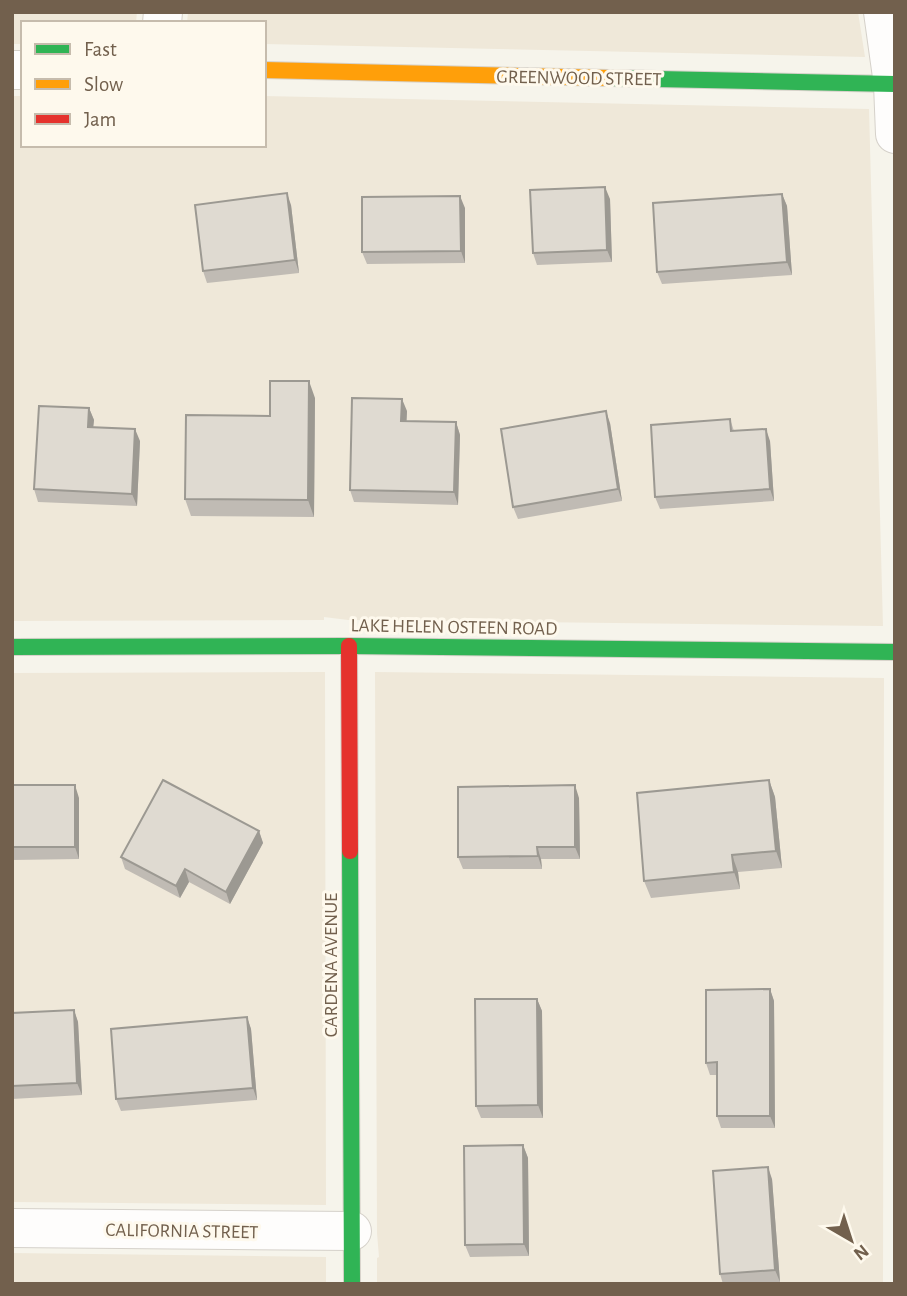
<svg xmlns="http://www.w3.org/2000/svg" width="907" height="1296" viewBox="0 0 907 1296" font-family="'Alegreya Sans',sans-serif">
  <rect width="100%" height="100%" fill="#f6f4eb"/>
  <path fill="#efe8d9" d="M 12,12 L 137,12 L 136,23 L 23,23 L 23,44 L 12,44 Z
    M 188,12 L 858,12 L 865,57 L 264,44 L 264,23 L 187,23 Z
    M 12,96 L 23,96 L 23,145 L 264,145 L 264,96 L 869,109 L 883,626 L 348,620 L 324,617 L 324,620 L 12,621 Z
    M 325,672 L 326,1205 L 12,1202 L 12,673 Z
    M 375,672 L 884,678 L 883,1284 L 377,1284 L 377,1258 L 379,1257 L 377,1233 Z
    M 12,1253 L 326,1257 L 326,1284 L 12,1284 Z"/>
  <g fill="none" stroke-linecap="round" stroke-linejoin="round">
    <defs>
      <path id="street" d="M 883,12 L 893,84 L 895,134
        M 162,23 L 163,12
        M 12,70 L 23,70
        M 12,1228 L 352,1231"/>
      <path id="fast" d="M 610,78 L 895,84
        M 12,647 L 349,646 L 895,652
        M 350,851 L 352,1284"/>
      <path id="slow" d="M 264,70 L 610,78"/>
      <path id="jam" d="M 349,646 L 350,851"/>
    </defs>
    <use href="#street" stroke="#d5d1ca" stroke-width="40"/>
    <use href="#fast" stroke="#d6d1c9" stroke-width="18"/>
    <use href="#slow" stroke="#d6d1c9" stroke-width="18"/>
    <use href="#jam" stroke="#d6d1c9" stroke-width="18"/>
    <use href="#street" stroke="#fefdfc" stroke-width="38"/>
    <use href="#fast" stroke="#30b455" stroke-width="16"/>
    <use href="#slow" stroke="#ff9f0a" stroke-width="16"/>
    <use href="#jam" stroke="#e5322d" stroke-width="16"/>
  </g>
  <path fill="#c0bbb4" d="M 782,194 L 787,206 L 792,275 L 662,284 L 657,272 Z
    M 610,199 L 612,262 L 537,265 L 533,253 Z
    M 291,205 L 299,273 L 207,283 L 203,271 Z
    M 465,208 L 465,263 L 367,264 L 362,252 Z
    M 315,398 L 314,517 L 191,516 L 185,499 L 270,416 Z
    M 89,408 L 94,420 L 93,427 L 140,441 L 137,506 L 38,502 L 34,489 Z
    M 407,411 L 406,422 L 456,422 L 460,435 L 458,505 L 354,502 L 350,490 Z
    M 730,419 L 734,431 L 770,441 L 774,501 L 660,509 L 655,497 Z
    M 610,423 L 622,501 L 518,519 L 513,507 Z
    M 769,780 L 775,797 L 782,868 L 738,872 L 740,889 L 651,898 L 644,881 Z
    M 12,785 L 79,798 L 79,859 L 12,860 Z
    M 579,798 L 580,859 L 541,859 L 542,869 L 463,869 L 458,857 Z
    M 259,831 L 263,843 L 230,904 L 189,882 L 180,898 L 125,869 L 121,857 Z
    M 770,989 L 774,1001 L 775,1128 L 721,1128 L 717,1116 L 717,1075 L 710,1075 L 706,1063 Z
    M 537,999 L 542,1011 L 543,1118 L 481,1118 L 476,1106 Z
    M 74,1010 L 78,1022 L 82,1095 L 12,1099 L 12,1013 Z
    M 247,1017 L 251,1029 L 257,1100 L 121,1111 L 116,1099 Z
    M 523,1145 L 528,1158 L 529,1256 L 470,1257 L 465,1245 Z
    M 772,1179 L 780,1282 L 753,1284 L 723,1284 L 720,1274 Z"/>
  <path fill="#9c9992" d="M 605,187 L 610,199 L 612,262 L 607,250 Z
    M 287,193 L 291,205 L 299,273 L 295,260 Z
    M 782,194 L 787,206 L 792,275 L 787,262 Z
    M 460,196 L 465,208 L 465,263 L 461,251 Z
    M 309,381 L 315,398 L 314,517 L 308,500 Z
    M 402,399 L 407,411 L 406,434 L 401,421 Z
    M 89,408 L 94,420 L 92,439 L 88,427 Z
    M 606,411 L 610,423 L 622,501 L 618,489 Z
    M 456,422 L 460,435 L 458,505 L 454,492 Z
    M 135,429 L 140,441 L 137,506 L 132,494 Z
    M 766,429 L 770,441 L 774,501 L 770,489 Z
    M 769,780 L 775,797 L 782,868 L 776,851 Z
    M 75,785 L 79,798 L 79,859 L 75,847 Z
    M 575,785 L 579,798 L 580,859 L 575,847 Z
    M 259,831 L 263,843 L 230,904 L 226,892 Z
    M 537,847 L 541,859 L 542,869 L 538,856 Z
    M 732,855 L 738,872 L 740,889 L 734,872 Z
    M 185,869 L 189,882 L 180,898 L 176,886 Z
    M 770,989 L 774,1001 L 775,1128 L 770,1116 Z
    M 537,999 L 542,1011 L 543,1118 L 538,1105 Z
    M 74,1010 L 78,1022 L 82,1095 L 77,1083 Z
    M 247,1017 L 251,1029 L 257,1100 L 253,1088 Z
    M 523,1145 L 528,1158 L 529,1256 L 524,1244 Z
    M 768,1167 L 772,1179 L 780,1282 L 775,1270 Z"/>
  <path fill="#dfdad1" stroke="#9c9992" stroke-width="2" d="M 605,187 L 607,250 L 533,253 L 530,190 Z
    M 287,193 L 295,260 L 203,271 L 195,205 Z
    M 782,194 L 787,262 L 657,272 L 653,203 Z
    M 460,196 L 461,251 L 362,252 L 362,197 Z
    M 270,381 L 309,381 L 308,500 L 185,499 L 186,415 L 270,416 Z
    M 352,398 L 402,399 L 401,421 L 456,422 L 454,492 L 350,490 Z
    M 39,406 L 89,408 L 88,427 L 135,429 L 132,494 L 34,489 Z
    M 606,411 L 618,489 L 513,507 L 501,429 Z
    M 730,419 L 731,431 L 766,429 L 770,489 L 655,497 L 651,425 Z
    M 163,780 L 259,831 L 226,892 L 185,869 L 176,886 L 121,857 Z
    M 769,780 L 776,851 L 732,855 L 734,872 L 644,881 L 637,793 Z
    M 12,785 L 75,785 L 75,847 L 12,847 Z
    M 575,785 L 575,847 L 537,847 L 538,856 L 458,857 L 458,787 Z
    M 770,989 L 770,1116 L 717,1116 L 717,1062 L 706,1063 L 706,990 Z
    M 475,999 L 537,999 L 538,1105 L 476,1106 Z
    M 74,1010 L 77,1083 L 12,1086 L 12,1013 Z
    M 247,1017 L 253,1088 L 116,1099 L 111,1029 Z
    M 523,1145 L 524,1244 L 465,1245 L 464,1146 Z
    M 768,1167 L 775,1270 L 720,1274 L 713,1171 Z"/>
  <g text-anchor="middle" stroke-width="6" stroke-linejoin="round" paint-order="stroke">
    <g font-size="19" fill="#72604d" stroke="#fef9ed">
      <text transform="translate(579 77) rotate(1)" y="7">GREENWOOD STREET</text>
      <text transform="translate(454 626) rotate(1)" y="7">LAKE HELEN OSTEEN ROAD</text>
      <text transform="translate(330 965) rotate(-90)" y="7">CARDENA AVENUE</text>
      <text transform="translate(182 1230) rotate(1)" y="7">CALIFORNIA STREET</text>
    </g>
  </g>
  <rect width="907" height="1296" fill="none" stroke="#72604d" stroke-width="28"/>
  <rect x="21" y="21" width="245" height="126" fill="#fef9ed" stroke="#c6bcad" stroke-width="2"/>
  <rect x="35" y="44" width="35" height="10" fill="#30b455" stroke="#c6bcad" stroke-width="2"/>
  <text x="84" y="56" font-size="21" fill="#72604d">Fast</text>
  <rect x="35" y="79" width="35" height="10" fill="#ff9f0a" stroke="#c6bcad" stroke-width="2"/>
  <text x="84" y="91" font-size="21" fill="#72604d">Slow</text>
  <rect x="35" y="114" width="35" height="10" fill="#e5322d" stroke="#c6bcad" stroke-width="2"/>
  <text x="84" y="126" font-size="21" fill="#72604d">Jam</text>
  <g transform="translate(851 1240) rotate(141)" stroke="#fef9ed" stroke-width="5" paint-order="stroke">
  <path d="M0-5L12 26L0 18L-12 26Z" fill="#72604d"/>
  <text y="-10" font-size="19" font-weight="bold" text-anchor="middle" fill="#72604d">N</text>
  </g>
</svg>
